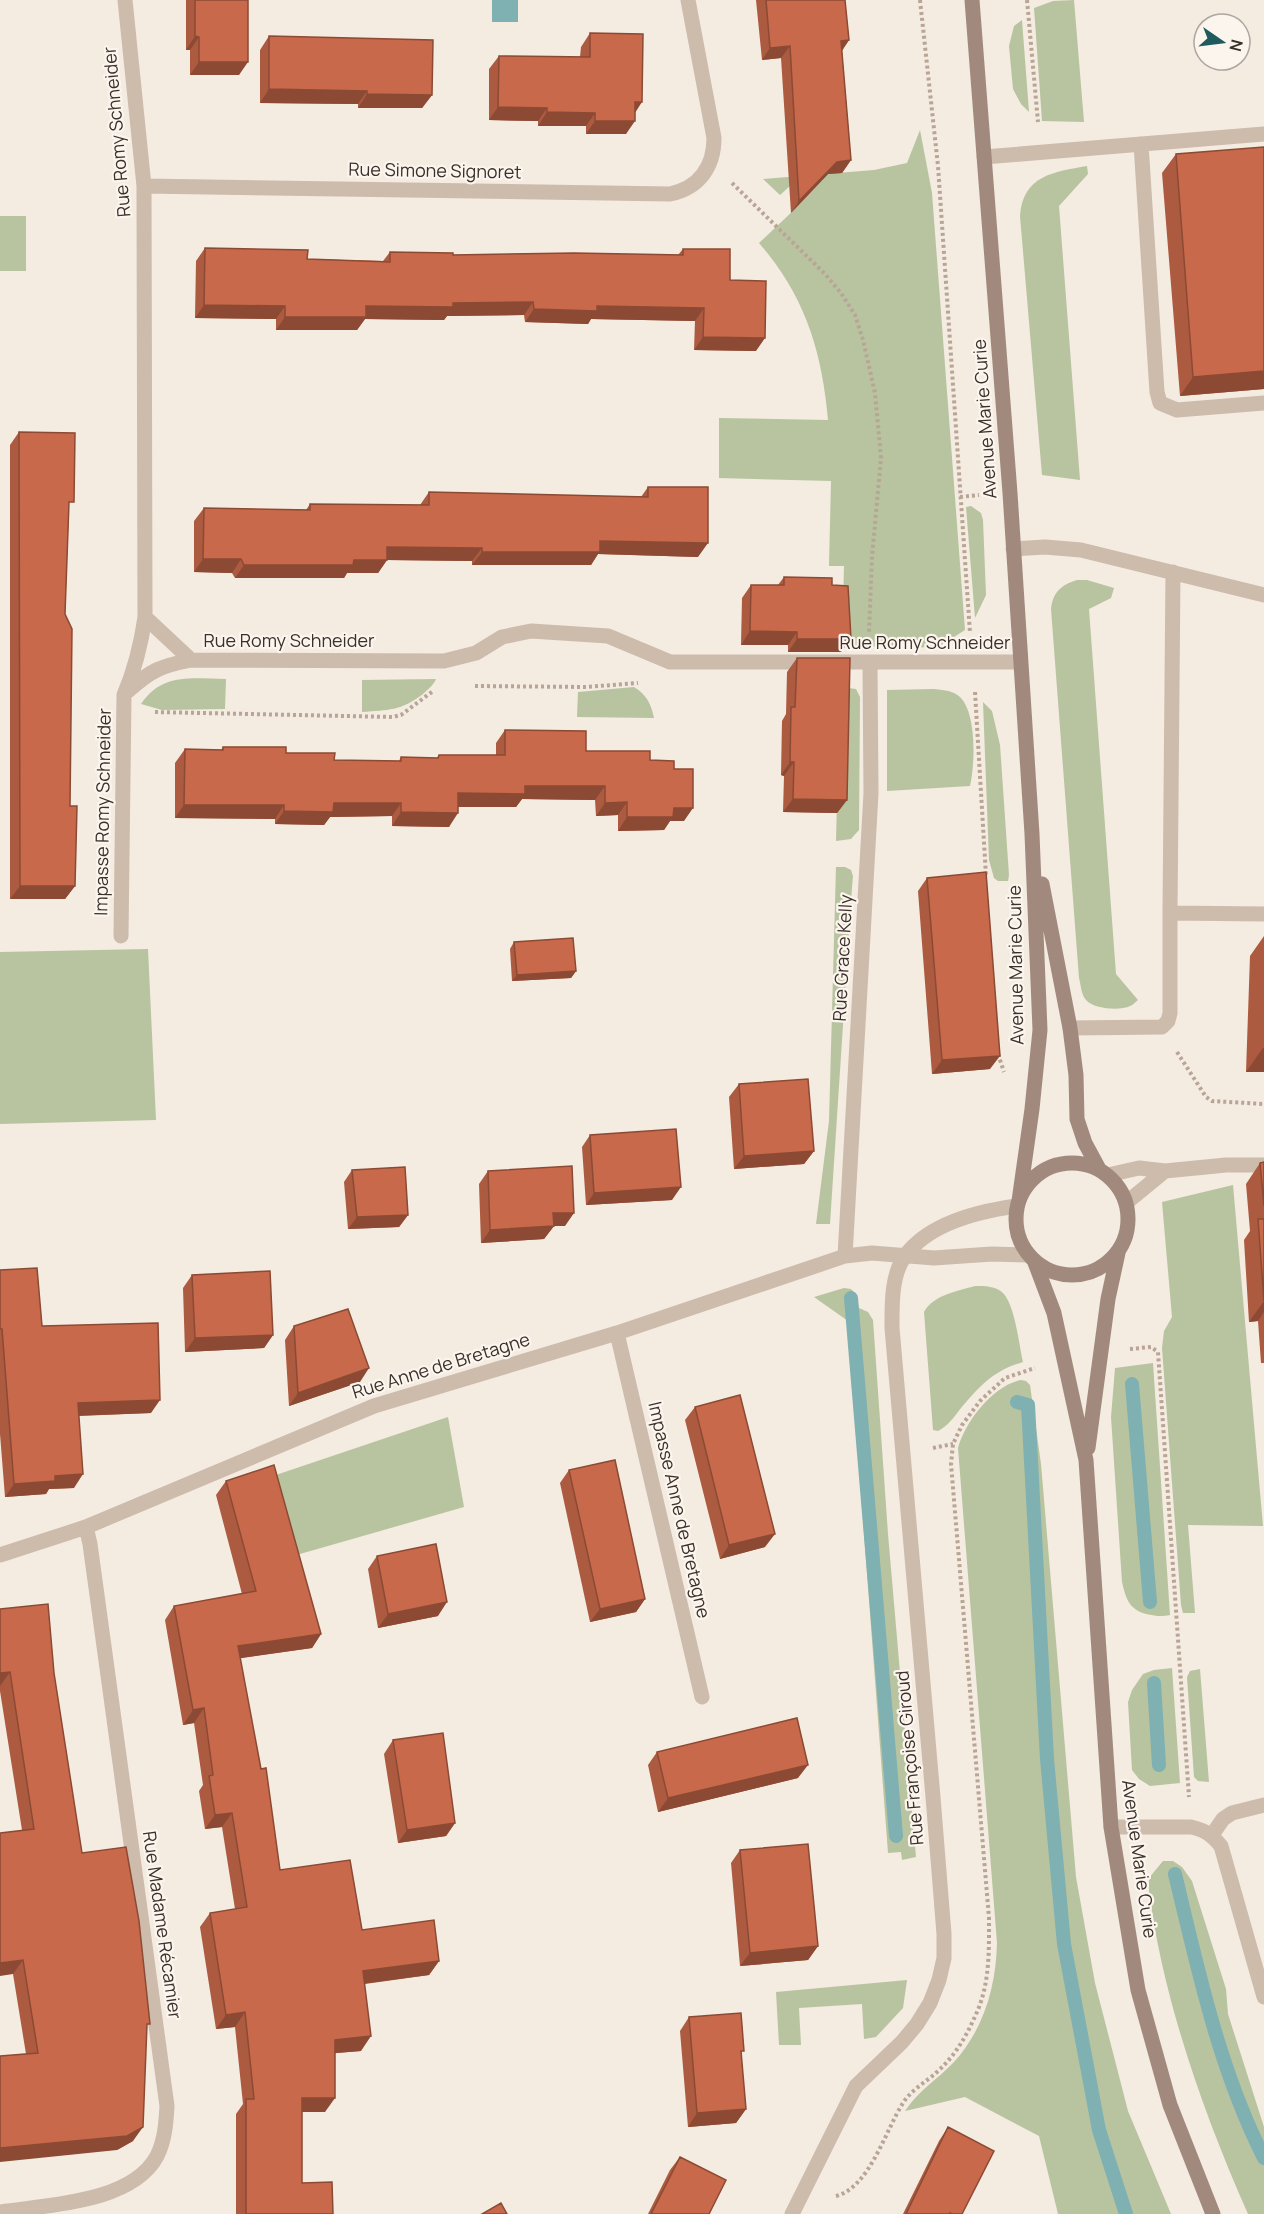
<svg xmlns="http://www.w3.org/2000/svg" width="1264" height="2214" viewBox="0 0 1264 2214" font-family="Manrope,sans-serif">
  <rect width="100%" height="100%" fill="#f4ebe1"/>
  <path fill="#b8c4a0" d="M 1074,0 L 1084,122 L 1042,121 L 1034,8 L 1053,1 Z
    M 1022,20 L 1029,112 L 1021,104 L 1013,89 L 1009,46 L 1014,26 Z
    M 920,130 L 932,193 L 965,630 L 941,645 L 917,648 L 842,645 L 844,566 L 829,566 L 831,481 L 719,478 L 719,418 L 828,420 C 822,351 805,296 759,243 L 795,209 L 790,186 L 780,195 L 763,179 L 874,170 L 907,163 Z
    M 1087,166 L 1088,174 L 1059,206 L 1080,480 L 1042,475 L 1020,216 C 1023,175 1054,172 1087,166 Z
    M 0,216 L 26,216 L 26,271 L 0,271 Z
    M 971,506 L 981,513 L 983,520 L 986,595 L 975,618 L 966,507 Z
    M 1077,580 L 1087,580 L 1114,588 L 1111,598 L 1089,609 L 1116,974 L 1138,1000 C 1135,1002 1133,1005 1130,1006 C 1120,1011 1095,1009 1087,1001 C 1081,996 1081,985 1079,978 L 1051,609 C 1053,592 1061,585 1077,580 Z
    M 226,679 L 225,709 L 162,710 L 141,704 C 163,672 192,679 226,679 Z
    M 436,679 C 433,686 428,689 423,694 C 401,711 388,710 362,712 L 362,680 Z
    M 634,687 C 647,695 651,704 654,718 L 577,717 L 578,692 Z
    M 840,687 L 856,689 L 860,697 L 859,830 L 851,839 L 836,841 Z
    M 933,689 C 942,690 953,690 960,697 C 977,714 975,764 970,786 L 887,791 L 887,690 Z
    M 983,702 L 992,711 L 1000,745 L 1009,875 L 1008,881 L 998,881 L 994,878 L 989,860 Z
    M 836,867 L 845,867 L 851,870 L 853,876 L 852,887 L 830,1224 L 816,1224 L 829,1121 Z
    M 148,949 L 156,1120 L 0,1124 L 0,952 Z
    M 1233,1185 L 1263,1526 L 1188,1525 L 1195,1613 L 1183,1613 L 1181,1605 L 1162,1348 L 1164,1331 L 1172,1317 L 1162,1202 Z
    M 975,1286 C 985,1286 996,1286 1003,1293 C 1015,1305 1019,1345 1023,1362 C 993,1371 981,1385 961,1408 C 954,1417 948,1426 938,1431 L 933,1430 L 924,1312 C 933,1295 958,1291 975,1286 Z
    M 844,1288 L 851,1289 L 855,1293 L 859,1308 L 868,1312 L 873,1320 L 888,1534 L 916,1857 L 902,1860 L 901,1852 L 888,1853 L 848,1321 L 814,1297 Z
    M 1153,1363 L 1170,1615 C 1161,1617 1156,1616 1146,1614 C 1129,1609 1126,1599 1122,1582 L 1111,1417 L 1115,1368 Z
    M 1021,1380 L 1026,1381 L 1030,1385 L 1041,1464 L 1076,1877 L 1095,1983 L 1128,2111 L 1171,2214 L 1058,2214 L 1039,2136 L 965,2097 L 905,2111 C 920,2089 937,2080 954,2062 C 984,2029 996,1986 997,1943 L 958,1448 C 965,1422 993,1385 1021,1380 Z
    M 448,1417 L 464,1507 L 286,1558 L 264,1479 Z
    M 1172,1668 L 1180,1783 L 1150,1786 L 1139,1779 L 1132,1770 L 1128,1702 L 1132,1690 L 1143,1674 L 1154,1670 Z
    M 1200,1669 L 1209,1782 L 1198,1781 L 1194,1777 L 1187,1677 L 1190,1671 Z
    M 1163,1861 L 1173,1861 L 1182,1867 L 1192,1881 L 1226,1989 L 1228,2014 L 1264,2127 L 1264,2214 L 1248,2214 C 1203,2112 1164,2002 1149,1892 L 1149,1878 Z
    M 907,1980 L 903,2008 L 876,2037 L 864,2039 L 862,2004 L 799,2008 L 801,2045 L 779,2045 L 776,1992 Z"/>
  <path fill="#7fb0b2" d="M 492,0 L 518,0 L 518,22 L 492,22 Z"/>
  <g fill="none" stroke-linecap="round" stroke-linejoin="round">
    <path stroke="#7fb0b2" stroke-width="14" d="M 851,1298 L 896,1836
      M 1132,1384 L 1150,1602
      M 1017,1402 L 1028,1405 L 1047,1759 L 1064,1944 L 1099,2130 L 1126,2214
      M 1154,1683 L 1159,1765
      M 1175,1874 C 1198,1970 1219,2069 1264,2158"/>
    <path stroke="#b9a596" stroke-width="4" stroke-dasharray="3 3" stroke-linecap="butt" d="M 920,0 L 938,166 L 970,633
      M 1027,0 L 1038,122
      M 732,183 L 825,274 L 841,293 L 855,315 L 863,340 L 875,393 L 881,458 L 872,557 L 869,633
      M 960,497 L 979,495
      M 475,686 L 586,687 L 638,683
      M 975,692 L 986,876
      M 155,712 L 393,717 L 401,715 L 433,691
      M 1177,1052 L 1206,1097 L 1212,1101 L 1264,1104
      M 998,1054 L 1004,1072
      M 1130,1349 L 1151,1347 L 1158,1352 L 1189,1797
      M 933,1448 L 953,1444
      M 836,2196 C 870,2187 885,2131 903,2103 C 911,2090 926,2082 937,2072 C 956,2055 967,2035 977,2012 C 990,1982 989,1950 989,1918 L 951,1464 L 953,1444 L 962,1425 L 980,1401 L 1005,1378 L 1035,1368"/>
    <path stroke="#cdbbac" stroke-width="15" d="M 1141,144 L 1157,392 L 1160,403 L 1177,410 L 1264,403
      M 984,157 L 1264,134
      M 1013,549 L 1045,547 L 1081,550 L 1264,595
      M 1173,572 L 1170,913 L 1264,914
      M 1070,1028 L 1162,1027 L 1168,1021 L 1170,1013 L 1170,913
      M 1111,1827 L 1191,1827 C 1205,1830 1212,1835 1221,1846 L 1264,1997
      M 1212,1835 L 1223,1819 L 1232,1813 L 1264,1805"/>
    <path stroke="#cdbbac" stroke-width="15" d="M 125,0 L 144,186 L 145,617 L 191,660 L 444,661 L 476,653 L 502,637 L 531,631 L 608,636 L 670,662 L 1020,662
      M 144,186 L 670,194 C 699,188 714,167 714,138 L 688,0
      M 128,691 C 151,670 161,666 191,660
      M 121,936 L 124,695 C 135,669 141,645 145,617
      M 1108,1175 L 1139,1168 L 1165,1171 L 1226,1165 L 1264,1165
      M 1126,1203 L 1165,1171
      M 845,1256 L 871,793 L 870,663
      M 617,1333 L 702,1697
      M 0,1555 L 86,1527 L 374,1406 L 617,1333 L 845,1256 L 872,1253 L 934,1258 L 992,1254 L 1029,1255
      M 0,2212 C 47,2205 132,2203 157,2156 C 165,2140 166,2123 167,2106 L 90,1544 L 86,1527
      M 792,2214 L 856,2086 L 902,2042 L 917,2024 L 930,2003 L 939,1980 L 944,1958 L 944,1934 L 933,1797 L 892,1328 C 892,1305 891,1275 905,1256 C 929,1223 980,1211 1017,1206"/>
    <path stroke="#a18a7d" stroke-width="15" d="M 972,0 L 1010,493 L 1032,834 L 1040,1030 L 1032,1109 L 1019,1201
      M 1042,884 L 1070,1028 L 1076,1075 L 1077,1119 L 1085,1143 L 1099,1169
      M1016 1219a56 56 0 1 1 112 0a56 56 0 1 1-112 0Z
      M 1034,1260 L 1054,1313 L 1086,1460 L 1111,1827 L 1138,1990 L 1170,2105 L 1213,2214
      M 1088,1448 L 1108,1299 L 1118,1253"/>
  </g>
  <path fill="#ac5a40" d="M 186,0 L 248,0 L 239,75 L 190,75 L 190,50 L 186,50 Z
    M 756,0 L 845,0 L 849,40 L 842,51 L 851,160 L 842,173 L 828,174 L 791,213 L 781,58 L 762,60 Z
    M 590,33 L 635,112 L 626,134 L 586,134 L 586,126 L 538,126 L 538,121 L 489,120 L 489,69 L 499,56 L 580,57 L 581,47 Z
    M 269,36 L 432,95 L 422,108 L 358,108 L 358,104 L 260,103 L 260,50 Z
    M 1176,154 L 1264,389 L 1180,396 L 1162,173 Z
    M 205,248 L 307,259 L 383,261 L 390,252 L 453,255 L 678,255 L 683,249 L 730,280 L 756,351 L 694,350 L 695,321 L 591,319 L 588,324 L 525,322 L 524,315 L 447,316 L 444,320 L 365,319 L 357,330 L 276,330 L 276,319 L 195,318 L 196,261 Z
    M 19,432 L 69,509 L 65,614 L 70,806 L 75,886 L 65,899 L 10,899 L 10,445 Z
    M 648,487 L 698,557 L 598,554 L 591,565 L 472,565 L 472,561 L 387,560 L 378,573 L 347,573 L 344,578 L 235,578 L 232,573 L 194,572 L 194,521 L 204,508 L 306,510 L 310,504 L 420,505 L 429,492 L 641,497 Z
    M 784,577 L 832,585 L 841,652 L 788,652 L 788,645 L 741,645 L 742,598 L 751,585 L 778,585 Z
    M 797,658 L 847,800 L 837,813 L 783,812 L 784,776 L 781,775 L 782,721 L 786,714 L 787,672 Z
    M 505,730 L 586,751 L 650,760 L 674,769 L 684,821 L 670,821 L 664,830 L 618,831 L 618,815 L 596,816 L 595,800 L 522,799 L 516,807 L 458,807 L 449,827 L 392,826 L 392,816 L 330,817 L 324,825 L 275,824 L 275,819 L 175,818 L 175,763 L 185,749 L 221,750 L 223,747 L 286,753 L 334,760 L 399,761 L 401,757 L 437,758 L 439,755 L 496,755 L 496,743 Z
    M 927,878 L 990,1069 L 932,1074 L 918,891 Z
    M 1264,936 L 1264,1072 L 1246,1072 L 1250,956 Z
    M 514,942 L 576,971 L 571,978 L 512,981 L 510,949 Z
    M 739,1084 L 814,1151 L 804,1164 L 734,1169 L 729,1097 Z
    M 590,1135 L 672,1200 L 586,1205 L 582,1147 Z
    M 1264,1162 L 1264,1363 L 1261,1363 L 1258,1321 L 1249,1322 L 1244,1240 L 1250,1231 L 1246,1184 L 1260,1163 Z
    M 352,1170 L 408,1215 L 399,1227 L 348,1229 L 344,1182 Z
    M 488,1171 L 565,1226 L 554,1226 L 544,1239 L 481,1243 L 479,1184 Z
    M 0,1270 L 42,1326 L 151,1413 L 79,1416 L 74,1488 L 49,1489 L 46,1494 L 5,1497 L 0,1434 Z
    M 192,1275 L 273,1335 L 264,1348 L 185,1352 L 183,1288 Z
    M 294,1326 L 360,1382 L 289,1406 L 285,1340 Z
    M 695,1407 L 765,1547 L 720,1559 L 685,1420 Z
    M 569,1470 L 645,1599 L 636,1612 L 590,1622 L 560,1483 Z
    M 226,1481 L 321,1634 L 312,1648 L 240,1658 L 280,1870 L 362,1930 L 439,1961 L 429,1975 L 365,1984 L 361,2051 L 335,2053 L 325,2112 L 302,2112 L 302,2183 L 333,2214 L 236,2214 L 236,2114 L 243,2104 L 235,2027 L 216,2029 L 200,1927 L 210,1913 L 235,1909 L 222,1827 L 205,1829 L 199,1791 L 203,1785 L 194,1723 L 183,1725 L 165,1620 L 174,1606 L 242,1594 L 216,1495 Z
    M 377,1556 L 438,1616 L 378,1628 L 368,1569 Z
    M 0,1609 L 54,1673 L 82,1853 L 147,2028 L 133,2141 L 117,2150 L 26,2054 L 13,1974 L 22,1830 L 0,1691 Z
    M 393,1740 L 455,1823 L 446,1836 L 398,1843 L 384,1754 Z
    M 657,1752 L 798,1778 L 658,1812 L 648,1765 Z
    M 740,1850 L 818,1946 L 808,1960 L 740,1966 L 731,1863 Z
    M 689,2017 L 741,2055 L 746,2109 L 736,2123 L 688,2127 L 680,2031 Z
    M 948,2127 L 962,2214 L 903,2214 L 939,2141 Z
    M 680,2157 L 709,2214 L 648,2214 L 670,2170 Z"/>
  <path fill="#8c4a34" d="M 195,36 L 199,37 L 190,50 L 186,50 Z
    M 849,40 L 840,53 L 841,41 Z
    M 790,46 L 781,58 L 762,60 L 770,48 Z
    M 199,62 L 248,62 L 239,75 L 190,75 Z
    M 269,89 L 367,91 L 358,104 L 260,103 Z
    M 367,94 L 432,95 L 422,108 L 358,108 Z
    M 635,102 L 642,102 L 633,116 Z
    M 498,107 L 547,108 L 538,121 L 489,120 Z
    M 547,112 L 595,113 L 586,126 L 538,126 Z
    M 595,121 L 635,121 L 626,134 L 586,134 Z
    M 851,160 L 842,173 L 828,174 L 791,213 L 799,201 L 837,162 Z
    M 533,302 L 524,315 L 447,316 L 444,320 L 365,319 L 357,330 L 276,330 L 285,317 L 366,306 L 453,303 Z
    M 204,305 L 285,306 L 276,319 L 195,318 Z
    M 597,306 L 704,308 L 695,321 L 591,319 L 588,324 L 525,322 L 534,309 Z
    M 703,337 L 765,338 L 756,351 L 694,350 Z
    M 1264,371 L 1264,389 L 1180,396 L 1193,377 Z
    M 600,541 L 708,543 L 698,557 L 598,554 L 591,565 L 472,565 L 482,552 Z
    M 387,547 L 482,548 L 472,561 L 387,560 L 378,573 L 347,573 L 344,578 L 235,578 L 244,565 L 354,560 Z
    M 203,559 L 241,559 L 232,573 L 194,572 Z
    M 750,631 L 797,632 L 788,645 L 741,645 Z
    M 797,639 L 851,639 L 841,652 L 788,652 Z
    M 790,762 L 794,762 L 784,776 L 781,775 Z
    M 525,786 L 605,786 L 595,800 L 522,799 L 516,807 L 449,807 L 458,793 Z
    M 793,799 L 847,800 L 837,813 L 783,812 Z
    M 627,802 L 618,815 L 596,816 L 605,803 Z
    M 334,803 L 401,803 L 392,816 L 330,817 L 324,825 L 275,824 L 284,811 Z
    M 184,805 L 284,805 L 275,819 L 175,818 Z
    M 674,808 L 693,808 L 684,821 L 670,821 L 664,830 L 618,831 L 627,817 Z
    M 401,812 L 458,813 L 449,827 L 392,826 Z
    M 20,886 L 75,886 L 65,899 L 10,899 Z
    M 576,971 L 571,978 L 512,981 L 517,975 Z
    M 1263,1048 L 1264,1048 L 1264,1072 L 1246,1072 Z
    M 1000,1056 L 990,1069 L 932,1074 L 942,1060 Z
    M 814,1151 L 804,1164 L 734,1169 L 744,1156 Z
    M 681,1187 L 672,1200 L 586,1205 L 594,1193 Z
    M 553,1213 L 574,1213 L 565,1226 L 544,1226 Z
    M 408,1215 L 399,1227 L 348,1229 L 357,1217 Z
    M 554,1226 L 544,1239 L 481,1243 L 490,1230 Z
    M 1264,1301 L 1264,1312 L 1258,1321 L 1249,1322 Z
    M 273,1335 L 264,1348 L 185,1352 L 195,1338 Z
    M 369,1368 L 360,1382 L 289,1406 L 298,1393 Z
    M 160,1400 L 151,1413 L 69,1416 L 78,1403 Z
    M 83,1474 L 74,1488 L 49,1489 L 46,1494 L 5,1497 L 14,1484 L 55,1476 Z
    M 775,1534 L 765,1547 L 720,1559 L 729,1545 Z
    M 645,1599 L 636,1612 L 590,1622 L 600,1609 Z
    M 447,1602 L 438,1616 L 378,1628 L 388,1614 Z
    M 321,1634 L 312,1648 L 228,1660 L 238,1646 Z
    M 10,1672 L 0,1686 L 0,1673 Z
    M 204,1708 L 194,1723 L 183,1725 L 193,1710 Z
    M 808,1765 L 798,1778 L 658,1812 L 668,1798 Z
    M 232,1813 L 222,1827 L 205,1829 L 215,1815 Z
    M 455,1823 L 446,1836 L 398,1843 L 407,1830 Z
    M 818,1946 L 808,1960 L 740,1966 L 750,1953 Z
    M 23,1960 L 13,1974 L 0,1976 L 0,1963 Z
    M 439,1961 L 429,1975 L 353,1985 L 363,1971 Z
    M 245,2012 L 235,2027 L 216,2029 L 226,2015 Z
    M 371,2036 L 361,2051 L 325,2054 L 335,2040 Z
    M 302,2098 L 335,2098 L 325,2112 L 292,2112 Z
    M 746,2109 L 736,2123 L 688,2127 L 697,2113 Z
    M 143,2127 L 133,2141 L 117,2150 L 0,2162 L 0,2148 Z"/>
  <path fill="#c8694b" stroke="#8c4a34" stroke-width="1.5" d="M 195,0 L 248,0 L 248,62 L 199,62 L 199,37 L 195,36 Z
    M 766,0 L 845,0 L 849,40 L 841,41 L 851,160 L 837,162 L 799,201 L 790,46 L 770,48 Z
    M 590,33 L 643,34 L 642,102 L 635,102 L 635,121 L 595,121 L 595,113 L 547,112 L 547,108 L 498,107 L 499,56 L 590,57 Z
    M 269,36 L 433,40 L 432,95 L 367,94 L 367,91 L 269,89 Z
    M 1264,147 L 1264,371 L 1193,377 L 1176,154 Z
    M 205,248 L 308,250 L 307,259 L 390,262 L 390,252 L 453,253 L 453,255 L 574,253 L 683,255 L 683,249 L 730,249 L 730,280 L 766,281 L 765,338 L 703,337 L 704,308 L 597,306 L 597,311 L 534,309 L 533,302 L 453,303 L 453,307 L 366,306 L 366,317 L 285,317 L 285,306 L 204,305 Z
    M 19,432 L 75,433 L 74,502 L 69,502 L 65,614 L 72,629 L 70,806 L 77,806 L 75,886 L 20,886 Z
    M 648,487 L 708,487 L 708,543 L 600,541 L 600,552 L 482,552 L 482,548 L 387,547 L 387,560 L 354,560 L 353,565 L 244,565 L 241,559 L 203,559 L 204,508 L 310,510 L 310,504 L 429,505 L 429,492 L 648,497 Z
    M 784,577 L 832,578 L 832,585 L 848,586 L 851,639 L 797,639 L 797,632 L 750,631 L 751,585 L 784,585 Z
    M 797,658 L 850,658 L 847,800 L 793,799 L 794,762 L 790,762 L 791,707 L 795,707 Z
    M 505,730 L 586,731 L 586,751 L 650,751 L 650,760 L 674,761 L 674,769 L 693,769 L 693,808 L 674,808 L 673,817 L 627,817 L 627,802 L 605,803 L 605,786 L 525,786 L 525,794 L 458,793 L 458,813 L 401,812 L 401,803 L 334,803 L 333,812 L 284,811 L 284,805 L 184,805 L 185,749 L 223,750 L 223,747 L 286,747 L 286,753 L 335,753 L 334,760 L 401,761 L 401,757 L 438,758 L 439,755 L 505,755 Z
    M 986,872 L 1000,1056 L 942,1060 L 927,878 Z
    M 573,938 L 576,971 L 517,975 L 514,942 Z
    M 808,1079 L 814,1151 L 744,1156 L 739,1084 Z
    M 676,1129 L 681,1187 L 594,1193 L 590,1135 Z
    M 1264,1162 L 1264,1206 L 1260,1163 Z
    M 572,1166 L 574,1213 L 553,1213 L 554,1226 L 490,1230 L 488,1171 Z
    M 405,1167 L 408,1215 L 357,1217 L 352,1170 Z
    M 1258,1219 L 1264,1219 L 1264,1301 Z
    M 37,1268 L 42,1326 L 158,1323 L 160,1400 L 78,1403 L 83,1474 L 55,1476 L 55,1481 L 14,1484 L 2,1329 L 0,1329 L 0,1270 Z
    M 270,1271 L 273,1335 L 195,1338 L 192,1275 Z
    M 348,1309 L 369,1368 L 298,1393 L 294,1326 Z
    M 740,1395 L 775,1534 L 729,1545 L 695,1407 Z
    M 615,1460 L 645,1599 L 600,1609 L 569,1470 Z
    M 274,1465 L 321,1634 L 238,1646 L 261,1769 L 266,1768 L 280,1870 L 350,1860 L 362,1930 L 434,1920 L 439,1961 L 363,1971 L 371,2036 L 335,2040 L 335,2098 L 302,2098 L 302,2183 L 332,2182 L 333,2214 L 246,2214 L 246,2099 L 254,2099 L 245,2012 L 226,2015 L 210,1913 L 247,1907 L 232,1813 L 215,1815 L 209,1776 L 213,1775 L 204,1708 L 193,1710 L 174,1606 L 256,1591 L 226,1481 Z
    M 436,1544 L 447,1602 L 388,1614 L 377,1556 Z
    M 48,1604 L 54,1673 L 82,1853 L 126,1847 L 139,1921 L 150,2024 L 147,2024 L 143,2127 L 127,2136 L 0,2148 L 0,2056 L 38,2053 L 23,1960 L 0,1963 L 0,1833 L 34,1829 L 10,1672 L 0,1673 L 0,1609 Z
    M 797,1718 L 808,1765 L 668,1798 L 657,1752 Z
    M 443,1733 L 455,1823 L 407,1830 L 393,1740 Z
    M 808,1844 L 818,1946 L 750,1953 L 740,1850 Z
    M 741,2013 L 744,2051 L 741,2051 L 746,2109 L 697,2113 L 689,2017 Z
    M 948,2127 L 994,2151 L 962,2214 L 952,2214 L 950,2213 L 949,2214 L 906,2214 Z
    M 680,2157 L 726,2180 L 709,2214 L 651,2214 Z
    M 501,2203 L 507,2214 L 482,2214 Z"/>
  <g text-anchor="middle" stroke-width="4.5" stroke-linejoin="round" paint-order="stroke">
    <g font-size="18" fill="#3b302b" stroke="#fbf5ee">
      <text transform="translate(117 132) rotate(-95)" y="6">Rue Romy Schneider</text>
      <text transform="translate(435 171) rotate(1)" y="6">Rue Simone Signoret</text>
      <text transform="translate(985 419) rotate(-94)" y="6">Avenue Marie Curie</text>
      <text x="289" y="647">Rue Romy Schneider</text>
      <text x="925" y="649">Rue Romy Schneider</text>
      <text transform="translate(103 812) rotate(-89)" y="6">Impasse Romy Schneider</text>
      <text transform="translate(843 958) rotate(-87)" y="6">Rue Grace Kelly</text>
      <text transform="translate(1016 965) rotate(-91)" y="6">Avenue Marie Curie</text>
      <text transform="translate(441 1366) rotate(-17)" y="6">Rue Anne de Bretagne</text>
      <text transform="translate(679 1510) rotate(77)" y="6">Impasse Anne de Bretagne</text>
      <text transform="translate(910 1758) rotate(-95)" y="6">Rue Françoise Giroud</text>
      <text transform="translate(1139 1859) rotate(82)" y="6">Avenue Marie Curie</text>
      <text transform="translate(162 1925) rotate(82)" y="6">Rue Madame Récamier</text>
    </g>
  </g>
  <g transform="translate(1222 42) rotate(104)"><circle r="28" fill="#fbf5ee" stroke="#aea6a0" stroke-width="1.5"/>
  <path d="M0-4.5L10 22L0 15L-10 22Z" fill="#1f5a5e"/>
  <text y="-9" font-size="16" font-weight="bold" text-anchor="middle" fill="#3b302b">N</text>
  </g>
</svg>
